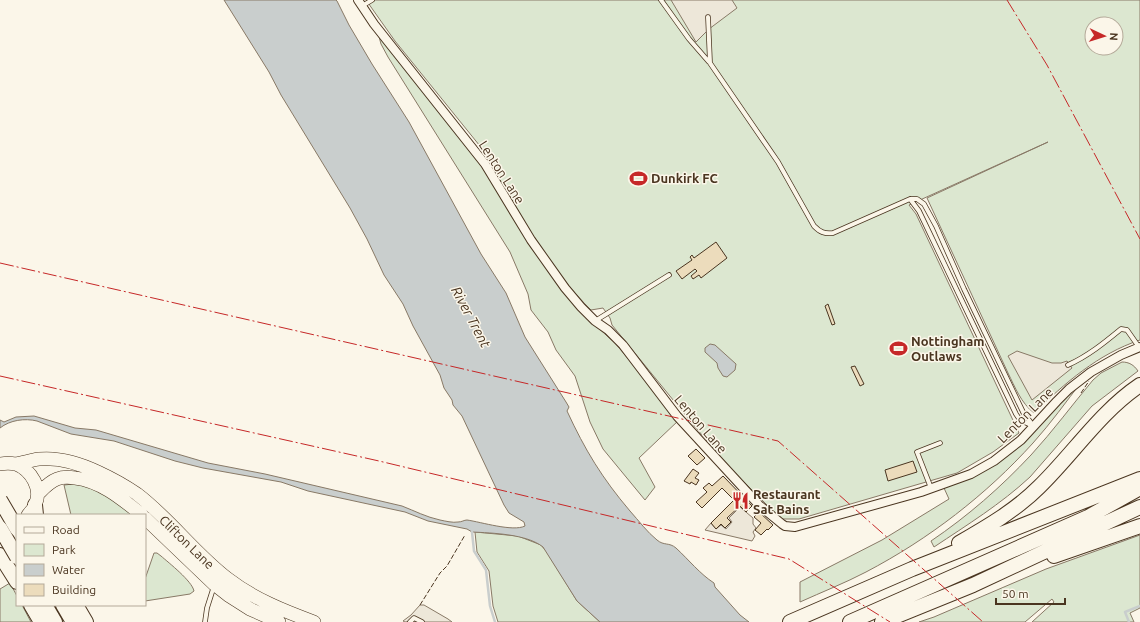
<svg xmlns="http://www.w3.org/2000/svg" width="1140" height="622" viewBox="0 0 1140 622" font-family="Ubuntu,sans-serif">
  <rect width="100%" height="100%" fill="#fbf6e9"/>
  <path fill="#dce7d0" stroke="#887966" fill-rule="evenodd" d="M 366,0 L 1140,0 L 1140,340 C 1098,354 1065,383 1034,413 C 1021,403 1015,387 1008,373 L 927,198 L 1048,142 L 909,205 L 916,214 L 1019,433 L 993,452 L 957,473 L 799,519 L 781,519 L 726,464 L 687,417 L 612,325 L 610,318 L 603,308 L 591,310 C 550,270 522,218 493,169 L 489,158 L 484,151 L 395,41 ZM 1092,24 L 1116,24 L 1116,48 L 1092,48 Z
    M 378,33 L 483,168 L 531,247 L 565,294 L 596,326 L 615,343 L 679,420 L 639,458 L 655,487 L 645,500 L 603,449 L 590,422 L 575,376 L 556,350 L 548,332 L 531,310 L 528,294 L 510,252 L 388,57 L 381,44 Z
    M 1122,362 C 1129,362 1134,365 1138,371 L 1092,406 L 1030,477 C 1001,504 967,525 934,547 L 931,541 C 968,516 1001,487 1031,455 C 1053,431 1072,405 1093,380 L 1101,373 Z
    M 1082,381 C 1066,402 1051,423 1033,443 C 986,495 929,539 866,572 C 845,583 822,592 800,602 L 800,582 L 882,540 L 949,499 L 944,488 L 957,483 L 979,472 L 1043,420 Z
    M 73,484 C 98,486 116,502 136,515 L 71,515 L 64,485 Z
    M 475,532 L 518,536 L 541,545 L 547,552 L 577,601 L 600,622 L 498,622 L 493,606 L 489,571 L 477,552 Z
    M 1140,535 L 1140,608 L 1130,613 L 1134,622 L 1032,622 L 1054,602 L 1052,599 L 1025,622 L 919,622 L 934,617 L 1046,569 Z
    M 154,553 L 157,553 L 161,556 C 169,563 192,581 194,591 L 190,594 L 145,601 L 145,579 Z
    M 10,583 L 17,596 L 17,605 L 22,605 L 31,622 L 0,622 L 0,589 Z"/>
  <path fill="#ede7d9" stroke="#887966" d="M 671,0 L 732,0 L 737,8 L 709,29 L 696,42 Z
    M 1017,351 L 1052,363 L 1061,363 L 1067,361 L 1072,368 L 1032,400 L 1008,356 Z
    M 740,507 L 753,518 L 753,524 L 756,528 L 753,532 L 755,536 L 752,541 L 705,530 L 711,523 L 716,529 L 721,525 L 726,529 L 732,522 L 729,518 Z
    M 420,605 L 424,605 L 448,619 L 452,622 L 415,622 L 412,621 L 405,622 L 403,621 L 411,615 Z"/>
  <path fill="#c9cecd" stroke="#887966" d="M 224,0 L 336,0 L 337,1 L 349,25 L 372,64 L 409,122 L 481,254 L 506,293 L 525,337 L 566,402 L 569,407 L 567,411 C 585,450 602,478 630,511 C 639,521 647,532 657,540 C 664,546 669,542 676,548 C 689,560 700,574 714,583 L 715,587 L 740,615 L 749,622 L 600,622 L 577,601 L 543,547 C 527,534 492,533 472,532 L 467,529 L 428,521 L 405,512 L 308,491 L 281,482 L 203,468 L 175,461 L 114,441 L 71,434 L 37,421 C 25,418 10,420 0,428 L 0,420 L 4,422 L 16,417 L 34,416 L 75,428 L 96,430 L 208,463 L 265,474 L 402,506 C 415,511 426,517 440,520 C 445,521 453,523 458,522 C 462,522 464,520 467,520 C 481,522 513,532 525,526 L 524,522 L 509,513 L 504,505 L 462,416 L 453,405 L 452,400 L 444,388 L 440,375 L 413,326 L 403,304 L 384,275 L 367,239 L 350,208 L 281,95 L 269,72 Z
    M 710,344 L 715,345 L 736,364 L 735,370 L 727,377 L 723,376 L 718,368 L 717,363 L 705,352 L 705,348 Z"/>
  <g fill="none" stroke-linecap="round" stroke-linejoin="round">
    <path stroke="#c9cecd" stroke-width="2.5" d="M 472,532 L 474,551 L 486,570 L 490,606 L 495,622
      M 1129,622 L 1125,612 L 1140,606"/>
  </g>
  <path fill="#ecdcbc" stroke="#4a3520" d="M 716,242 L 727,258 L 701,278 L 699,275 L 693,279 L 691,276 L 697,271 L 695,269 L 682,279 L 676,271 L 692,260 L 690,257 L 692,255 L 694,258 Z
    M 828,304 L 835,324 L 832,325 L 825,306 Z
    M 855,366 L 864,384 L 860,386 L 851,367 Z
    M 696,449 L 705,458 L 697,465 L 688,456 Z
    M 913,461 L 917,472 L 888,481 L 885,470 Z
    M 693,469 L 699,473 L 695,478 L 699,480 L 696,485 L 691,482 L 690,484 L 684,481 Z
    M 723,476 L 752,506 L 746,512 L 740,506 L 727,518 L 731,522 L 725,528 L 721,524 L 716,529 L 711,523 L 734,500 L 722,488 L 702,508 L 696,502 L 707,492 L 703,488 L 709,483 L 712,486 Z
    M 759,512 L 773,525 L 768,530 L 767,529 L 761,535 L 755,530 L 761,523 L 754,517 Z"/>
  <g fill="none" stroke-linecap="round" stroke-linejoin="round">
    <defs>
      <path id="service" d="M 661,0 L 689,39 L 709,62
        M 362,6 L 372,0
        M 708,17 L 710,63 L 778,162 L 814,226 C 820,232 824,234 833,233 L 910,199 L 917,199 L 924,204 L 936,226 L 964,289 L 1023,412 L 1034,427
        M 910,199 L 919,211 L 1016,414 L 1020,420 L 1033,426
        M 595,321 L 669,275
        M 1068,365 C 1088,356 1104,343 1121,329 L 1127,330 L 1139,347
        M 931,488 L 917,452 L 940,443
        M 205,622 L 207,608 L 214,586
        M 410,622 L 414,618 L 422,622"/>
      <path id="minor" d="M 358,0 L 374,24 L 485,164 L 531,240 L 565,288 L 581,307 L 595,321 L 608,330 L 623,345 L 677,416 L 759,505 L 782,524 L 785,526 L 795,527 L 921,492 L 971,474 L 994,461 L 1021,440 L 1057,401 L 1069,389 L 1091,372 L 1121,355 L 1140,347"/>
      <path id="primary" d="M 0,464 C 5,463 11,463 16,464 C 31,470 43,489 35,505 C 34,509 30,512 28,515
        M 15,464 C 23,463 31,460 39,459 C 59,457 79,463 98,472 C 111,478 124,485 137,494 C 170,519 195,554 228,579 C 254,599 284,611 314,622
        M 38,494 C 43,489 49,482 57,479 C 62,477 69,477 75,478 C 101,481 122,499 142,515
        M 145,518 L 214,584 L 228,595 L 250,609 L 279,622"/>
      <path id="trunk" d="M 35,505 L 36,515
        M 959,543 C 987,527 1016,510 1039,487 C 1073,454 1100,412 1140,385
        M 0,555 L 17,582
        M 1054,556 L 1140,526
        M 31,605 L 41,622
        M 45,605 L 55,622
        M 63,605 L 73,622
        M 76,605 L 86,622
        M 790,622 L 912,569 L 1140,479
        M 850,622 L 1088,517 L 1140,488
        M 882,622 L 973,585 L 1140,507"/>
    </defs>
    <use href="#service" stroke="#4a3520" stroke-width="5.5"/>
    <use href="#minor" stroke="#4a3520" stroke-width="10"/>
    <use href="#primary" stroke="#4a3520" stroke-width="14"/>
    <use href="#trunk" stroke="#4a3520" stroke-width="16"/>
    <use href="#service" stroke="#fbf6e9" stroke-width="4"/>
    <use href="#minor" stroke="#fbf6e9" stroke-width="8"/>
    <use href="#primary" stroke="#fbf6e9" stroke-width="13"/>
    <use href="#trunk" stroke="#fbf6e9" stroke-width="14"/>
    <defs>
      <path id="trunk-bridge" d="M 0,500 L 17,529
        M 0,528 L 17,557"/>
    </defs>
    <use href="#trunk-bridge" stroke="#4a3520" stroke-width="16" stroke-linecap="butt"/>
    <use href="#trunk-bridge" stroke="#fbf6e9" stroke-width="14"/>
    <path stroke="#4a3520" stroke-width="1" stroke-dasharray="5 2" stroke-linecap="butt" d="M 1081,393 L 1089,381
      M 420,605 L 440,573 L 447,566 L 465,535"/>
    <path stroke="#c62828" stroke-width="1" stroke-dasharray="14 3 2 3" stroke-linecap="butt" d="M 1007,0 L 1047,65 L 1140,239
      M 0,263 L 778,441 L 983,622
      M 0,376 L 379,461 L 789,559 L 890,622"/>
  </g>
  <defs>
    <symbol id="stadium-bare" viewBox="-9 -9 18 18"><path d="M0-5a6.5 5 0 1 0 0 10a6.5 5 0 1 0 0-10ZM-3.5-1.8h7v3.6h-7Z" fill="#c62828" stroke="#fbf6e9" stroke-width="2.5" paint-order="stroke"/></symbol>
    <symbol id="restaurant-bare" viewBox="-9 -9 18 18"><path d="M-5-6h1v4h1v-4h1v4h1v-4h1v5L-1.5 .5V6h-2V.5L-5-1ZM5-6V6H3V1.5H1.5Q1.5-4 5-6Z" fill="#c62828" stroke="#fbf6e9" stroke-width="2.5" paint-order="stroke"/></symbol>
  </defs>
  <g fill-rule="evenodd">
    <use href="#stadium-bare" x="626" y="166" width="25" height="25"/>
    <use href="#stadium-bare" x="886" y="336" width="25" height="25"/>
    <use href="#restaurant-bare" x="728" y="488" width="25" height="25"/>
  </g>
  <g text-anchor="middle" stroke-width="3" stroke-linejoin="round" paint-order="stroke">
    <g font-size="13" fill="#4a3520" stroke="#fbf6e9">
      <text transform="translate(502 172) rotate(57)" y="5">Lenton Lane</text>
      <text transform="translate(1025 415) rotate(-45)" y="5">Lenton Lane</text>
      <text transform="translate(701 424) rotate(49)" y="5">Lenton Lane</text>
      <text transform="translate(187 542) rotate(44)" y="5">Clifton Lane</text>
    </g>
    <g font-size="13" font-weight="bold" fill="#4a3520" stroke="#fbf6e9" text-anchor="start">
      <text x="651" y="183">Dunkirk FC</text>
      <text x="911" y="346">Nottingham<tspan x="911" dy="15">Outlaws</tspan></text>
      <text x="753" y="499">Restaurant<tspan x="753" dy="15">Sat Bains</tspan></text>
    </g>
    <g font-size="14" font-style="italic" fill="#4a3520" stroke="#fbf6e9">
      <text transform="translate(471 317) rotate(62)" y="5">River Trent</text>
    </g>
  </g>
  <rect x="16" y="514" width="130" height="92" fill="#fbf6e9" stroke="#b4a999"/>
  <rect x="24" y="527" width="20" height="6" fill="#fbf6e9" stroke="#b4a999"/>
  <text x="52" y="534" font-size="12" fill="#4a3520">Road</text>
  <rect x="24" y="544" width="20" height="12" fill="#dce7d0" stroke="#b4a999"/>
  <text x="52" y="554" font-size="12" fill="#4a3520">Park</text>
  <rect x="24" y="564" width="20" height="12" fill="#c9cecd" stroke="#b4a999"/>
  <text x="52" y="574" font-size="12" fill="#4a3520">Water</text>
  <rect x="24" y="584" width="20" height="12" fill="#ecdcbc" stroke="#b4a999"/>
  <text x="52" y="594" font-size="12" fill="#4a3520">Building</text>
  <g transform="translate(1104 36) rotate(94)"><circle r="19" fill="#fbf6e9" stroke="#b4a999"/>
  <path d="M0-3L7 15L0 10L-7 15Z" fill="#c62828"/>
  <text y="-6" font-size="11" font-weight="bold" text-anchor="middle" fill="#4a3520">N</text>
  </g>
  <path d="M996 598v6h69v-6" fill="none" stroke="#4a3520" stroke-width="2"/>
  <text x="1002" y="598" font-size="12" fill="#4a3520" stroke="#fbf6e9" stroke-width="3" paint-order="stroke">50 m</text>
</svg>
